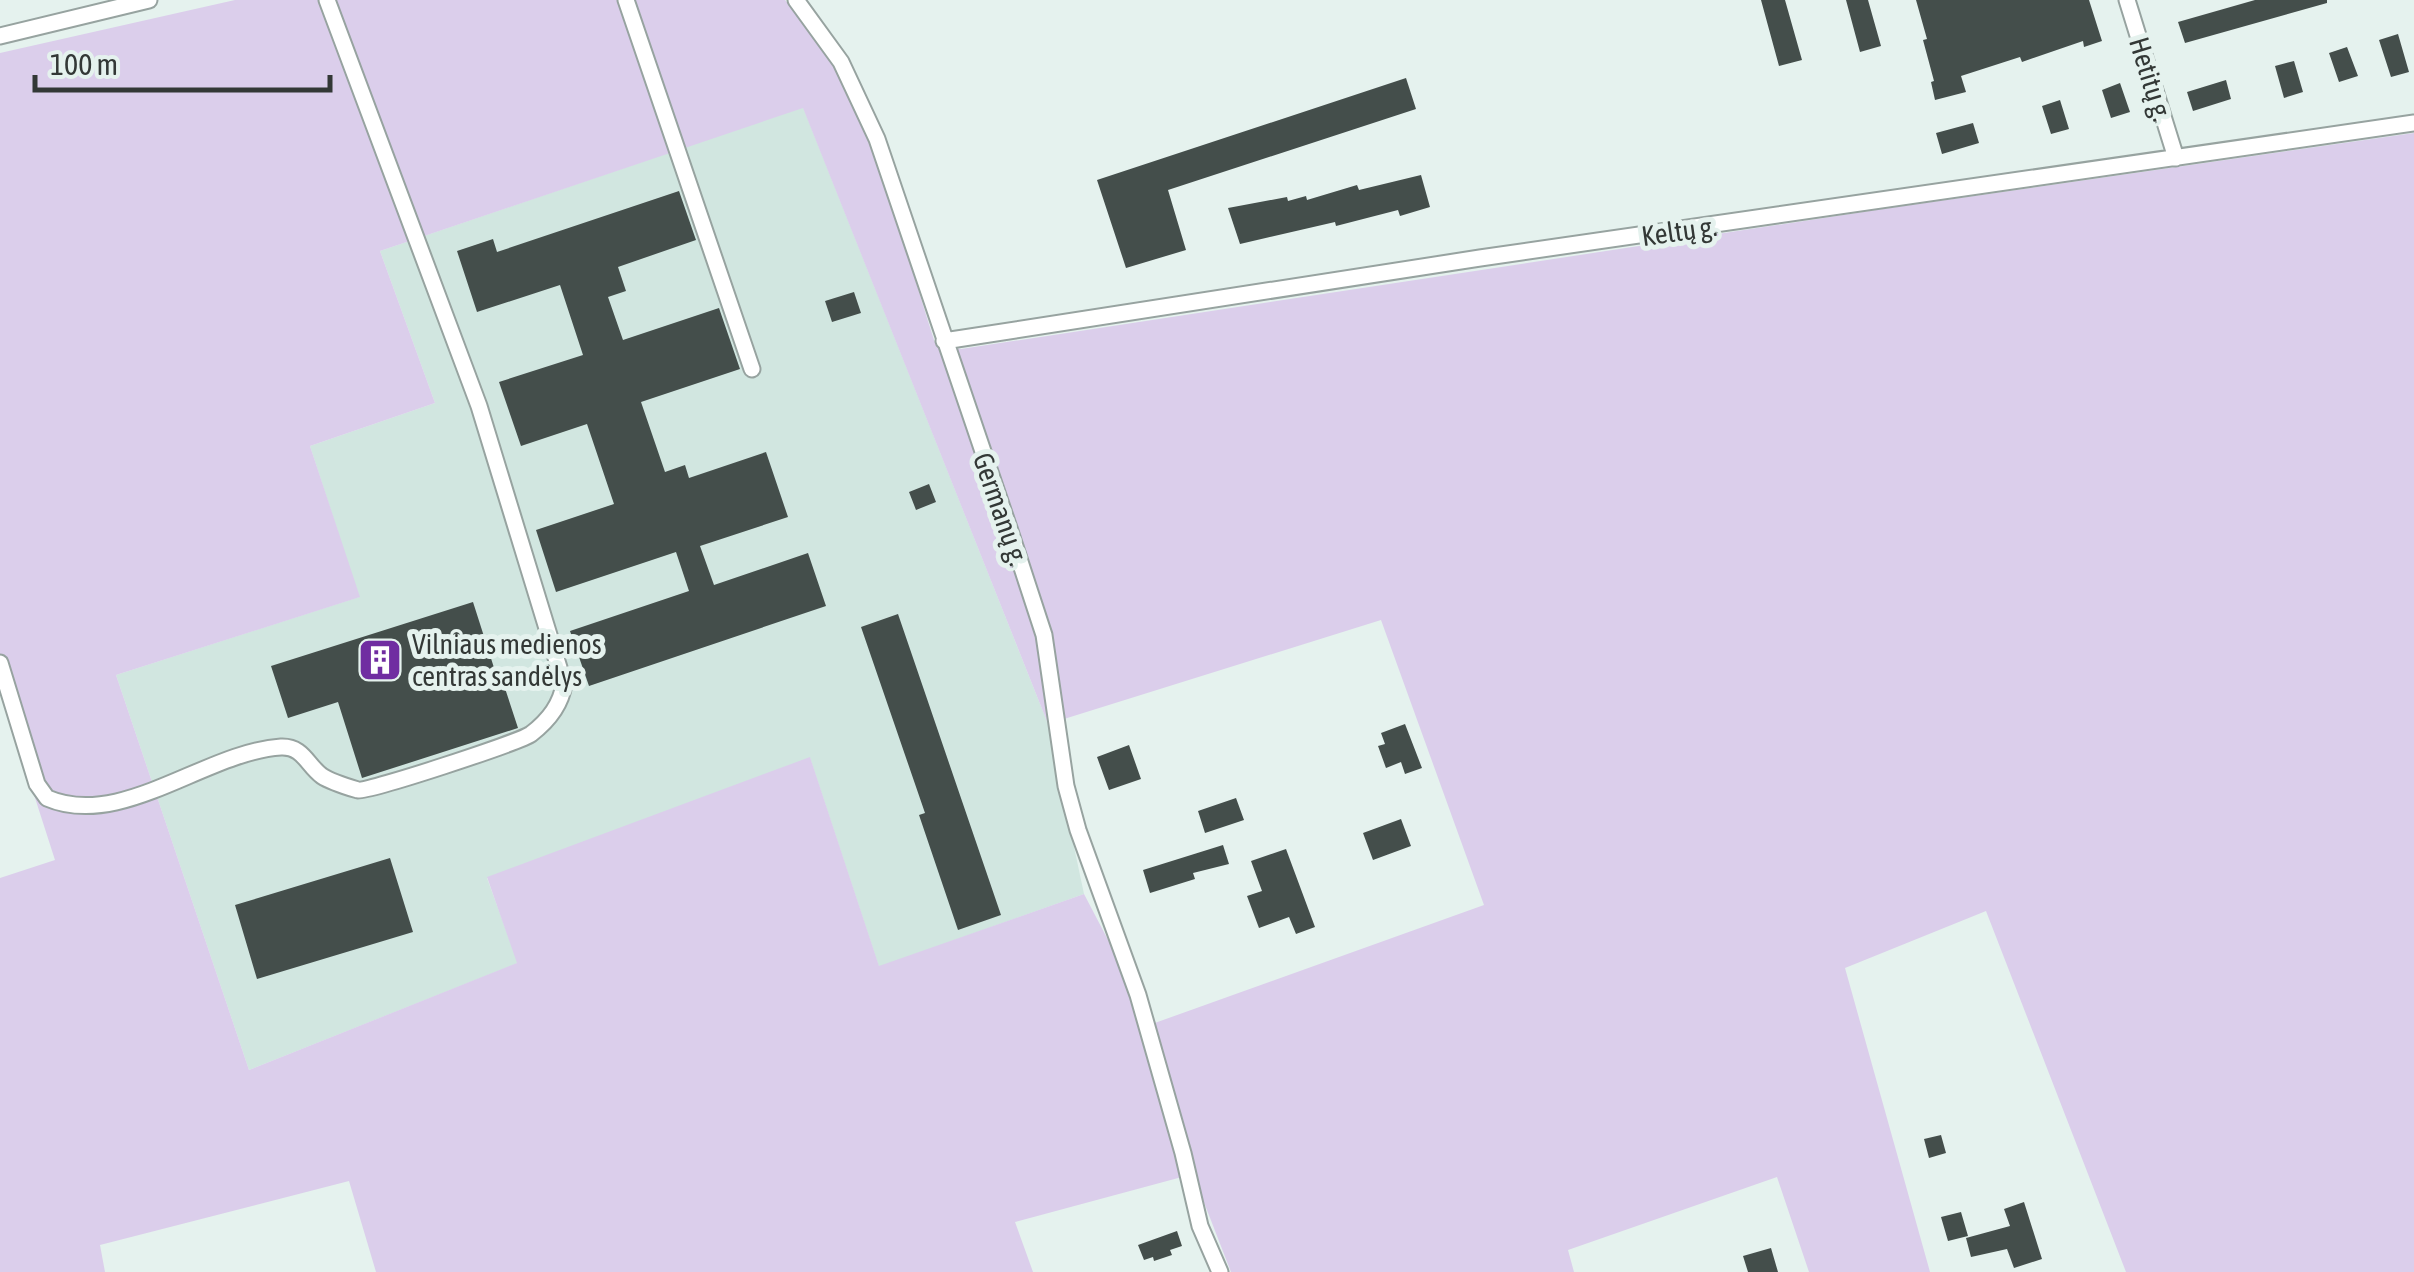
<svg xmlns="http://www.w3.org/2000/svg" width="2414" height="1272" viewBox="0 0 2414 1272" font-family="'Asap Condensed',sans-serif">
  <rect width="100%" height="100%" fill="#e5f2ee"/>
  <path fill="#d1e6e0" d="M 803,107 L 1048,724 L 1084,894 L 879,967 L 810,758 L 487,878 L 518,963 L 249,1070 L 116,675 L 359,597 L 310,446 L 435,403 L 380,251 Z"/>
  <path fill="#dbceeb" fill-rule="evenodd" d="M 235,0 L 785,0 C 867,83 899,234 935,343 L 961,349 L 1876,210 L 2414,133 L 2414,1272 L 2126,1272 L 1986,911 L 1845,968 L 1930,1272 L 1809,1272 L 1777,1177 L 1568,1250 L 1574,1272 L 1231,1272 L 1193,1174 L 1015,1222 L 1033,1272 L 376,1272 L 349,1181 L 100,1245 L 105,1272 L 0,1272 L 0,878 L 55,860 L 0,689 L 0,53 ZM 803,108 L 1048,724 L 1381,620 L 1484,905 L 1152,1024 L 1084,894 L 879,966 L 810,757 L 487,877 L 517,963 L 249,1070 L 116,675 L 360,597 L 310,446 L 435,403 L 380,251 Z"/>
  <path fill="#444e4b" d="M 1761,0 L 1785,0 L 1802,60 L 1779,66 Z
    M 1846,0 L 1868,0 L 1881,46 L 1860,52 Z
    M 1916,0 L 2089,0 L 2102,41 L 2084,47 L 2083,41 L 2022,62 L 2020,57 L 1961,76 L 1966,92 L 1935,100 L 1931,82 L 1934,81 L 1923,40 L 1927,39 Z
    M 2255,0 L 2327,0 L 2327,3 L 2185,43 L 2178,22 Z
    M 2398,34 L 2409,72 L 2391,77 L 2379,40 Z
    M 2347,47 L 2358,76 L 2339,82 L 2329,53 Z
    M 2294,61 L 2303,92 L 2284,98 L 2275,66 Z
    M 1406,78 L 1416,109 L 1168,190 L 1186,250 L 1126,268 L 1097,180 Z
    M 2226,80 L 2231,99 L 2193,111 L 2187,92 Z
    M 2120,83 L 2130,112 L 2111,118 L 2102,90 Z
    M 2060,100 L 2069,129 L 2051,134 L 2042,106 Z
    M 1973,123 L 1979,143 L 1942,154 L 1936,133 Z
    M 1421,175 L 1430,207 L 1400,216 L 1398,210 L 1336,226 L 1335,222 L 1240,244 L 1228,208 L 1287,197 L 1288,201 L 1306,196 L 1307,200 L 1357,185 L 1359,190 Z
    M 679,191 L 696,240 L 618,267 L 626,291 L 608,297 L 623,340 L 719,308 L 740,369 L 641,402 L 665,472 L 685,465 L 689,478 L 766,452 L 788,517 L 700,546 L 714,585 L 808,553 L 826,606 L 589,686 L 570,631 L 689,591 L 676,552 L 556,592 L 536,530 L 614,504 L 587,424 L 521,446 L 499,382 L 583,355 L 560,285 L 477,312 L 457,251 L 493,239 L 497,252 Z
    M 854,292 L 861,313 L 832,322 L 825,301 Z
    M 929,484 L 936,502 L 916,510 L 909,492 Z
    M 473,602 L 496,674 L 500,673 L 518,728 L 362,778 L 338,702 L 288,718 L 271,666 Z
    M 898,614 L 1001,915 L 958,930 L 919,815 L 925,813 L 861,627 Z
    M 1405,724 L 1422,768 L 1405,774 L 1401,762 L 1386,768 L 1378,746 L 1385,744 L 1381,733 Z
    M 1129,745 L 1141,779 L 1109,790 L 1097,757 Z
    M 1236,798 L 1244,820 L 1205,833 L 1198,811 Z
    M 1401,819 L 1411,846 L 1373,860 L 1363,833 Z
    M 1223,845 L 1229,864 L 1193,873 L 1195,879 L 1150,893 L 1143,870 Z
    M 1286,849 L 1315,927 L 1296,934 L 1289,917 L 1259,928 L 1247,896 L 1262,891 L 1251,861 Z
    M 390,858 L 413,932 L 257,979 L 235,905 Z
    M 1941,1135 L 1946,1153 L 1929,1158 L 1924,1139 Z
    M 2024,1202 L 2042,1259 L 2014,1268 L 2007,1249 L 1971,1257 L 1966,1238 L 2010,1226 L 2004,1209 Z
    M 1961,1212 L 1968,1236 L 1948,1241 L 1941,1217 Z
    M 1177,1231 L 1182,1246 L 1170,1250 L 1172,1255 L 1154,1261 L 1153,1257 L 1144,1260 L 1138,1245 Z
    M 1771,1248 L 1778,1272 L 1748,1272 L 1743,1256 Z"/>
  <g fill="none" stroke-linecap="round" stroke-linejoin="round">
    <defs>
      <path id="street" d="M 626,0 L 752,369
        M 796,0 L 841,62 L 877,139 L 1010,531 L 1044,635 L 1066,786 L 1078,830 L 1138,995 L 1183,1153 L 1200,1226 L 1220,1272
        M 2127,0 L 2176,158
        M 0,36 L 149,0
        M 944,341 L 1480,258 L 2414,123
        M 0,663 L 37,784 L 47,798 C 121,830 205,752 281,747 C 303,746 307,765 322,776 C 331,782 348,787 358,790 C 368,792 520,742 531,734 C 548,721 561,705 564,684 L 479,406 L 327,0"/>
    </defs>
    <use href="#street" stroke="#97a3a0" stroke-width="19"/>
    <use href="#street" stroke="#fff" stroke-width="15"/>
  </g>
  <defs>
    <symbol id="building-square" viewBox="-11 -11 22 22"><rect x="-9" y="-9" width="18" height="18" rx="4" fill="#702da1" stroke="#e5f2ee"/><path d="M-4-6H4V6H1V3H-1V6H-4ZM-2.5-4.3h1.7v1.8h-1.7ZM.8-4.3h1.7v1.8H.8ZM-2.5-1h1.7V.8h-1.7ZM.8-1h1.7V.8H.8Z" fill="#fff"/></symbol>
  </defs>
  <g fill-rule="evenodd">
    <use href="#building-square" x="355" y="635" width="50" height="50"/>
  </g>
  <g text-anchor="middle" stroke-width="10" stroke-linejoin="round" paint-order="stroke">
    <g font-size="28" fill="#333836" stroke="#e5f2ee">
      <text transform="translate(2151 79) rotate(73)" y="10">Hetitų g.</text>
      <text transform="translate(1679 231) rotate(-8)" y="10">Keltų g.</text>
      <text transform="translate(1001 509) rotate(71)" y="10">Germanų g.</text>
    </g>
    <g font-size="28" fill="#333836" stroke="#e5f2ee" text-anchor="start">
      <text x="412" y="654">Vilniaus medienos<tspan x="412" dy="32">centras sandėlys</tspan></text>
    </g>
  </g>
  <path d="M35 75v15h295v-15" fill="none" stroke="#333836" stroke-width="5"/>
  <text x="50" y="75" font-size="30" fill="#333836" stroke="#e5f2ee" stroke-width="8" paint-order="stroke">100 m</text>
</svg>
